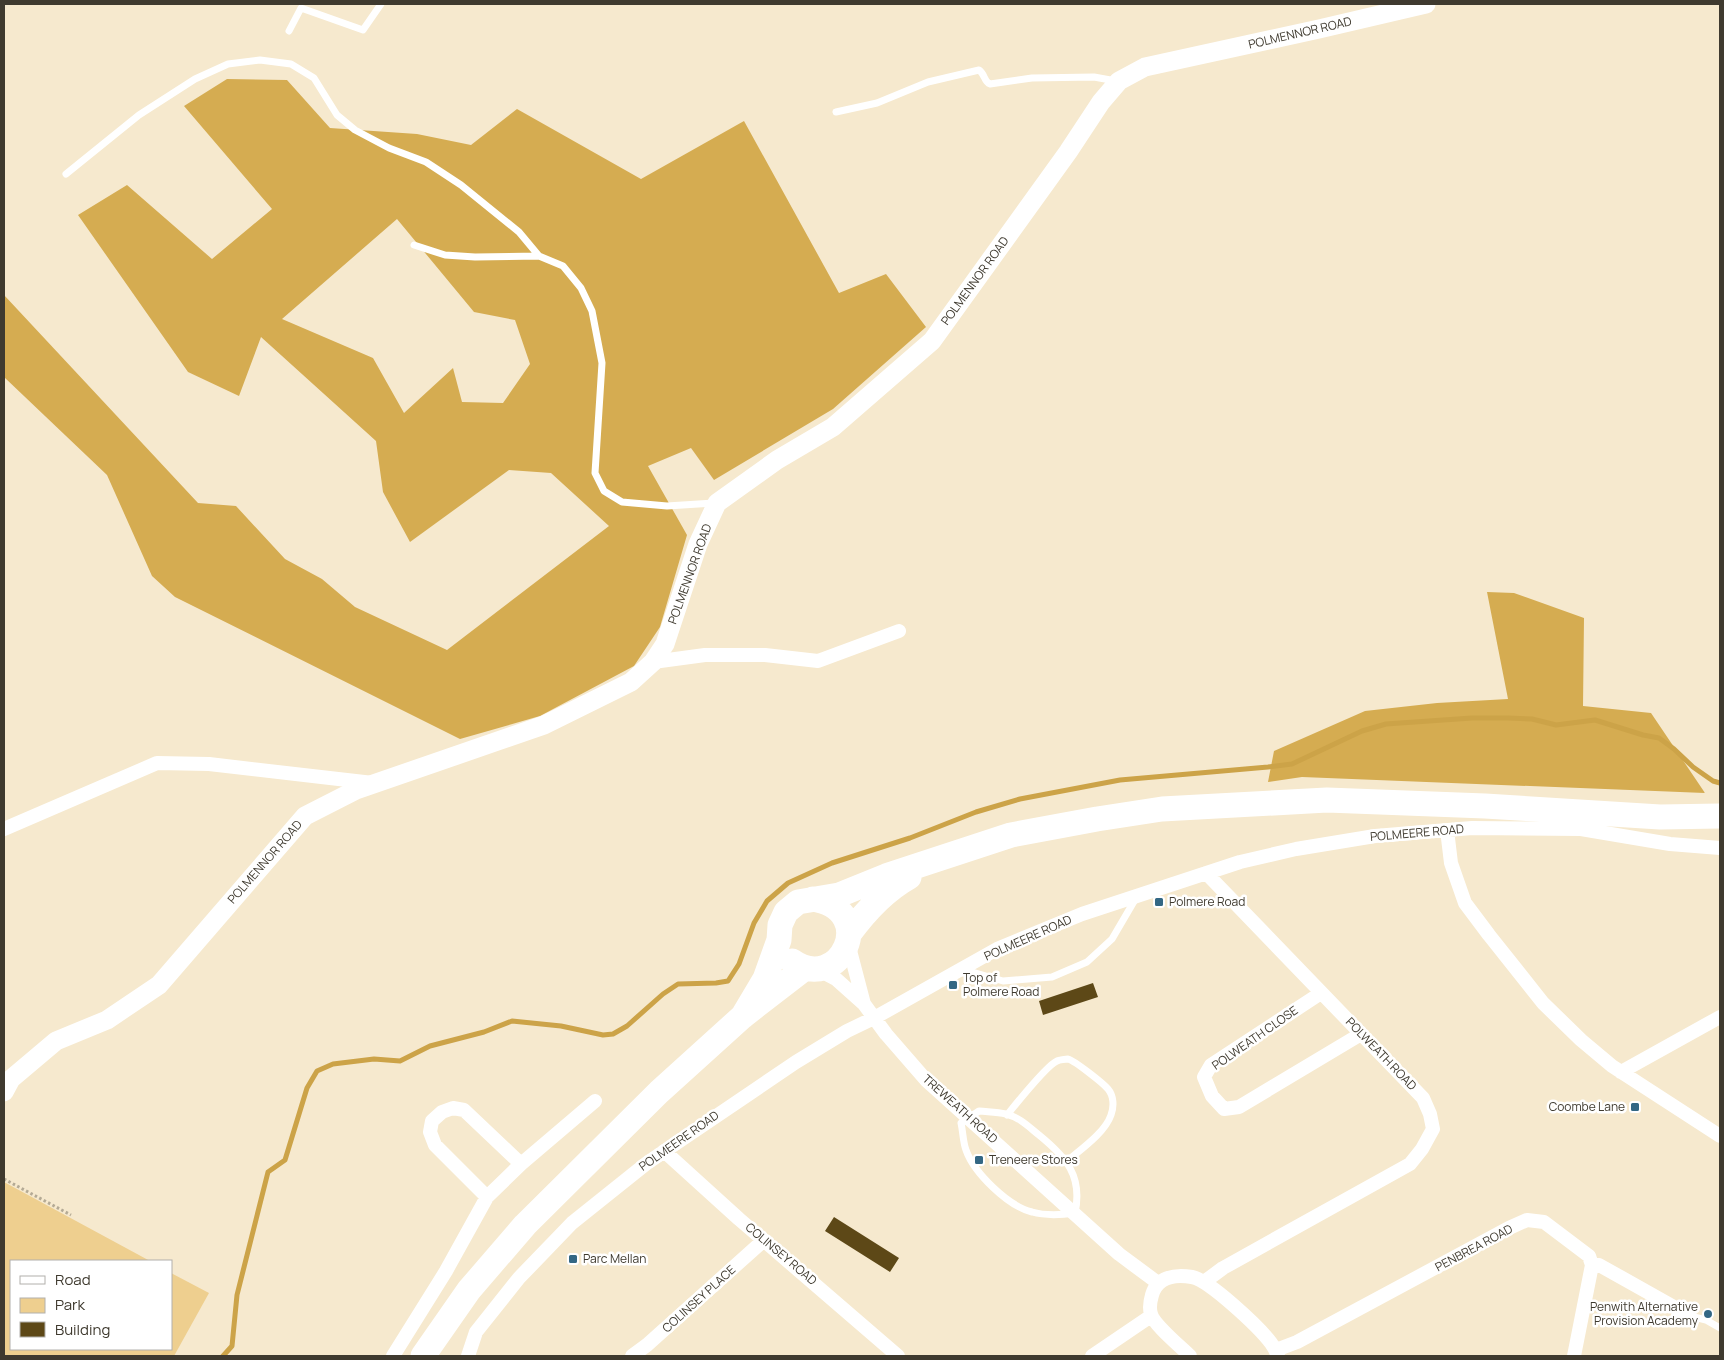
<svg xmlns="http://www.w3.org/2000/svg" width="1724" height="1360" viewBox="0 0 1724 1360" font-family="Manrope,sans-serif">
  <rect width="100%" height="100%" fill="#f6e9ce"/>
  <path fill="#eecf8f" d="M 4,1182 L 150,1261 L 11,1261 L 11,1349 L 171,1349 L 171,1273 L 209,1293 L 174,1356 L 4,1356 Z"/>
  <path fill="#d5ac51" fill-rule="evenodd" d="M 227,79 L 287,80 L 330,128 L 417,134 L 471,145 L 517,109 L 641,179 L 744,121 L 839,293 L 886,274 L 926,327 L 833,409 L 714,480 L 691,448 L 648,466 L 687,535 L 660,627 L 634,666 L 540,716 L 460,739 L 175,597 L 152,576 L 107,475 L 4,377 L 4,295 L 198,503 L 236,506 L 285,559 L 322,579 L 355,607 L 447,650 L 609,526 L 551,473 L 509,470 L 410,542 L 383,492 L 376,441 L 261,337 L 239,396 L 188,372 L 78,215 L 127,185 L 212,259 L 272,209 L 184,106 ZM 397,219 L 474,312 L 515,320 L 530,364 L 503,403 L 462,402 L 453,368 L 404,413 L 373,358 L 282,319 Z
    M 1487,592 L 1514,593 L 1584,618 L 1583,706 L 1651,713 L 1705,793 L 1302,777 L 1268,782 L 1274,751 L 1365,711 L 1437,703 L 1508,699 Z"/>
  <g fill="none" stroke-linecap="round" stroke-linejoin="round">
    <path stroke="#cca348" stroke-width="5" d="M 223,1356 L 232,1346 L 237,1295 L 268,1172 L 285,1160 L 307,1088 L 317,1071 L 333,1064 L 374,1059 L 400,1061 L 430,1046 L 484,1032 L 512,1021 L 561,1026 L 603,1035 L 613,1034 L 627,1026 L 663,994 L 678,984 L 716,983 L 728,981 L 739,964 L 754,923 L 767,901 L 788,883 L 832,863 L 910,838 L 976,812 L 1020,799 L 1120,780 L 1268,767 L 1292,764 L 1362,731 L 1386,724 L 1472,718 L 1508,718 L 1532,719 L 1556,725 L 1595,720 L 1643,735 L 1659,738 L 1674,749 L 1693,767 L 1713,781 L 1720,783"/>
  </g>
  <path fill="#5d4817" d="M 1093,983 L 1098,997 L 1043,1015 L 1039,1001 Z
    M 834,1217 L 899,1258 L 890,1272 L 825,1231 Z"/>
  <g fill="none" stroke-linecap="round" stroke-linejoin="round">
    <path stroke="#b4aa95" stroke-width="3" stroke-dasharray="2.5 2.5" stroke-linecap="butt" d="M 4,1179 L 71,1215"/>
    <path stroke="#fff" stroke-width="7" d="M 289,31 L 301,8 L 363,30 L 381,4
      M 836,112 L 877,103 L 928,82 L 979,70 C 985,74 984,82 990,84 L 1032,78 L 1094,77 L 1116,81
      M 66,174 L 139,115 L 195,79 L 228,64 L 260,60 L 291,64 L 314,78 L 337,115 L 355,130 L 389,148 L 426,162 L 461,185 L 519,232 L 539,256
      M 414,245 L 445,255 L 475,257 L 539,256 L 563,266 L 581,288 L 592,311 L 602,363 L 595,473 L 604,491 L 622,502 L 667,506 L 714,503
      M 962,969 L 1003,981 L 1052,977 L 1087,962 L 1112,939 L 1136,898
      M 979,1111 C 988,1112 997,1112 1006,1114 C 1019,1117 1029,1127 1039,1135 C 1066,1157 1083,1176 1075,1213 C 1061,1215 1046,1216 1032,1212 C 1008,1206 974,1173 966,1150 C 963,1142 963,1132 961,1123 Z
      M 1007,1115 C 1016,1104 1047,1065 1057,1061 C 1059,1060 1066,1059 1068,1059 C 1075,1061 1103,1083 1108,1089 C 1114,1096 1114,1107 1111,1115 C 1105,1133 1080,1150 1066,1162
      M 1690,1316 L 1706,1320 L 1720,1328"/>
    <path stroke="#fff" stroke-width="14" d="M 653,662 L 705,655 L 765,655 L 818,661 L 899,631
      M 4,829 L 157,763 L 209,764 L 373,783
      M 1447,830 L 1451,863 L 1465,903 L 1489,935 L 1543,1003 L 1581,1040 L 1612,1066 L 1720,1136
      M 848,943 L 864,1004
      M 817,969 L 836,979 L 864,1004 L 886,1034 L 926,1080 L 1119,1254 L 1158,1283
      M 1321,993 L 1211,1065 L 1204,1077 L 1212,1096 L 1224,1109 L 1239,1107 L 1361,1034
      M 1621,1072 L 1720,1017
      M 664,1151 L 739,1219 L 898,1356
      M 487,1197 L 435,1145 L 430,1132 L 432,1121 L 442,1112 L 453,1108 L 464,1110 L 521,1164
      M 1204,1282 L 1223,1268 L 1410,1164 L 1422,1149 L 1433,1129 L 1430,1114 L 1423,1098 L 1206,873
      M 1276,1350 L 1297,1342 L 1509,1228 L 1527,1220 L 1544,1222 L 1589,1256 L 1592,1265 L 1599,1265 L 1690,1316
      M 393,1356 L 446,1271 L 487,1197 L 521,1164 L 595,1101
      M 468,1356 L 476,1332 L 519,1278 L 572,1223 L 647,1163 L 796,1062 L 847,1031 L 874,1018 L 997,949 L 1082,914 L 1240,862 L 1296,849 L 1375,836 L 1472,828 L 1581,829 L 1670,844 L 1720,848
      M 632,1356 L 647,1345 L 764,1240
      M 1092,1356 L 1151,1316
      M 1190,1356 C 1181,1347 1154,1325 1151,1314 C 1149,1308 1150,1302 1152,1295 C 1157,1277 1175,1274 1192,1277 C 1209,1280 1259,1327 1271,1343 C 1274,1347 1276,1351 1278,1356
      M 1574,1356 L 1592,1265"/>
    <path stroke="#fff" stroke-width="19" d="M 4,1092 L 11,1079 L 56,1041 L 107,1020 L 159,985 L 305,816 L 356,790 L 544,725 L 631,682 L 653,662 L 665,644 L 698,544 L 717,503 L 777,460 L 833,427 L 932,341 L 1068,152 L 1101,102 L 1119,81 L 1145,67 L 1319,29 L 1426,4"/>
    <path stroke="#fff" stroke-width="25" d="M 849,934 C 865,912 884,891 909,877
      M 792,961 C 839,995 881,911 813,899
      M 743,1016 L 765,979 L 779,940 L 780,925 L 786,912 L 798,902 L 839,895 L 886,876 L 1011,835 L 1097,819 L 1162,809 L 1327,800 L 1485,806 L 1660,817 L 1720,816
      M 423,1356 L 469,1290 L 525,1225 L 659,1092 L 743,1016 L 805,968"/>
  </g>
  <g fill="#336784" stroke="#fff" stroke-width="2">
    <rect x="1154" y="897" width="10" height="10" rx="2.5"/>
    <rect x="948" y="980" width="10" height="10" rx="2.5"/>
    <rect x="1630" y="1102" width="10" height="10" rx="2.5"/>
    <rect x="974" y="1155" width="10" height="10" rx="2.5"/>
    <rect x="568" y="1254" width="10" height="10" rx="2.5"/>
    <circle cx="1708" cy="1314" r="5"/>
  </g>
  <g text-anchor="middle" stroke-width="5" stroke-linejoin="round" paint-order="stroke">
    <g font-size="12" fill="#3f3a2f" stroke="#fff">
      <text transform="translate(1300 33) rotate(-13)" y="4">POLMENNOR ROAD</text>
      <text transform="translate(975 281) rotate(-54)" y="4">POLMENNOR ROAD</text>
      <text transform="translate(690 574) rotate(-70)" y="4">POLMENNOR ROAD</text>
      <text transform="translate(1417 833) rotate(-5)" y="4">POLMEERE ROAD</text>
      <text transform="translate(265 862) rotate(-49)" y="4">POLMENNOR ROAD</text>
      <text transform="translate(1028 938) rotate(-24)" y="4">POLMEERE ROAD</text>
      <text transform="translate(1255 1038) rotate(-35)" y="4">POLWEATH CLOSE</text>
      <text transform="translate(1381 1054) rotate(46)" y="4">POLWEATH ROAD</text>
      <text transform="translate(960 1109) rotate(42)" y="4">TREWEATH ROAD</text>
      <text transform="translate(679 1141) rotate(-35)" y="4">POLMEERE ROAD</text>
      <text transform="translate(1474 1248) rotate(-28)" y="4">PENBREA ROAD</text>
      <text transform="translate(781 1254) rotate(40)" y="4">COLINSEY ROAD</text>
      <text transform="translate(699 1299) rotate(-42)" y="4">COLINSEY PLACE</text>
    </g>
    <g font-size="12" fill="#3f3a2f" stroke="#fff" text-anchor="start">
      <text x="1169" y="906">Polmere Road</text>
      <text x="963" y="982">Top of<tspan x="963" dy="14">Polmere Road</tspan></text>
      <text x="1625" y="1111" text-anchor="end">Coombe Lane</text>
      <text x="989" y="1164">Treneere Stores</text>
      <text x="583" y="1263">Parc Mellan</text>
      <text x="1698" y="1311" text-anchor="end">Penwith Alternative<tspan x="1698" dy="14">Provision Academy</tspan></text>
    </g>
  </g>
  <rect width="1724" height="1360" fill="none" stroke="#3f3a2f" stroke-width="10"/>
  <rect x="10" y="1260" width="162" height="90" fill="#ffffff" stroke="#b2b0ac"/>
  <rect x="20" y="1276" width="25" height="8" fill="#ffffff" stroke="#b2b0ac"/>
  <text x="55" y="1285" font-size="15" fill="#3f3a2f">Road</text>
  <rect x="20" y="1298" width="25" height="15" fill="#eecf8f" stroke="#b2b0ac"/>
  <text x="55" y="1310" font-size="15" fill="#3f3a2f">Park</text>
  <rect x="20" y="1322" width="25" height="15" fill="#5d4817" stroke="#b2b0ac"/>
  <text x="55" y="1335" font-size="15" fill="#3f3a2f">Building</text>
</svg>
